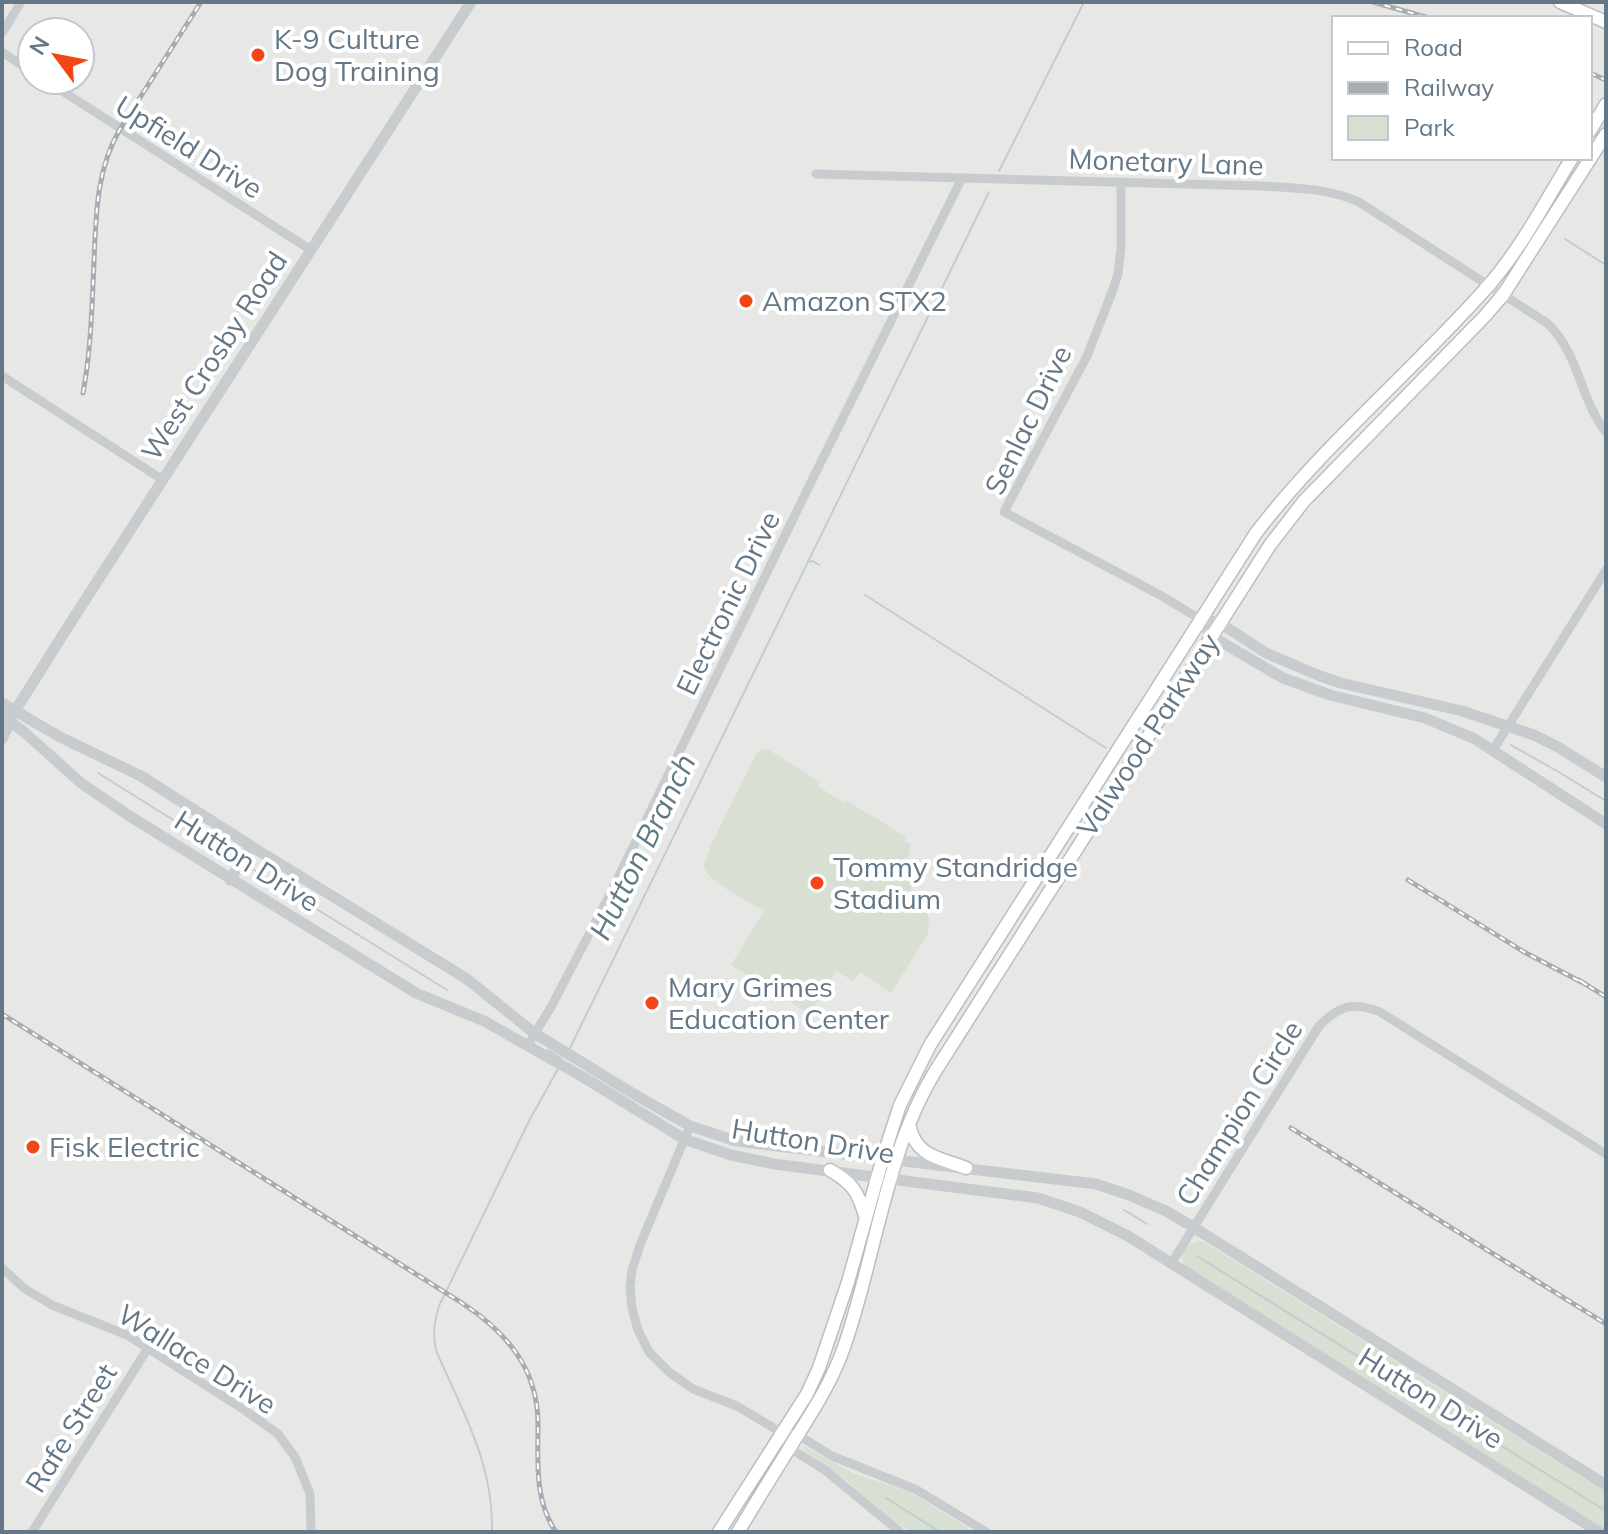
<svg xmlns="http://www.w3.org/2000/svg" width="1608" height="1534" viewBox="0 0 1608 1534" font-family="Mulish,sans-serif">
  <rect width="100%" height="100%" fill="#f7f7f3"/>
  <path fill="#e7e8e6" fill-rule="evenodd" d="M 2,2 L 1606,2 L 1606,1532 L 2,1532 ZM 1334,18 L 1590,18 L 1590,158 L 1334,158 ZM 32,32 L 80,32 L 80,80 L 32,80 Z"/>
  <path fill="#d8dfd3" d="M 762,749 L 769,750 L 822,783 L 819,783 L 818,786 L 844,803 L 846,800 L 906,837 L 904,841 L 911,845 L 909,849 L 911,851 L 905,861 L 921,872 L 911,889 L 921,895 L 929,919 L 928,934 L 891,993 L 860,972 L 853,981 L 836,971 L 810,1014 L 731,965 L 764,911 C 747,900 710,884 703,866 L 712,843 L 756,754 Z
    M 1198,1241 L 1204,1242 L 1606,1492 L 1606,1532 L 1184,1268 C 1179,1255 1185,1245 1198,1241 Z
    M 805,1447 L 855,1474 L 896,1487 L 917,1496 L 974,1532 L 911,1532 L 887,1517 L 847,1481 L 804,1450 Z"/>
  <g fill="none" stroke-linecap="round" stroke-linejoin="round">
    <path stroke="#c1cdd2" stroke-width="2" d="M 999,171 L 1084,2
      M 1565,239 L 1606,265
      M 810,562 L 813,561 L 819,565
      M 865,595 L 1106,748
      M 1511,745 L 1557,771 L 1606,801
      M 98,773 L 234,858
      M 254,870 L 447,990
      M 548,1050 L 561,1058
      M 569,1050 L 989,192
      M 1124,1210 L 1147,1224
      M 1197,1256 L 1606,1511
      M 886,1498 L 940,1532
      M 492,1532 C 494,1465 463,1412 437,1353 C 432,1337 434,1323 439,1306 L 530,1119 L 558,1069"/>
    <defs>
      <path id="secondary" d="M 1560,2 L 1606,22
        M 1590,131 L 1606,104
        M 909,1124 C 916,1158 939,1157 966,1168
        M 830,1170 C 852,1183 858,1191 865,1216
        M 719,1532 L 807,1394 L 819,1368 L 848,1282 L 883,1157 L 900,1105 L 930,1045 L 1256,533 C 1325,443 1414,370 1489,285 C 1522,247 1546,200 1572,158
        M 738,1532 C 756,1502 774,1473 792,1444 C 812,1412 832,1382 844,1347 C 876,1256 885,1153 936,1070 L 1270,545 L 1304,501 L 1484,317 L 1503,295 L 1606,134"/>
    </defs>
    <use href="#secondary" stroke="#b8bec2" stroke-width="15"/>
    <path stroke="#c9cccf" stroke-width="9" d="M 2,33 L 21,2
      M 2,52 L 32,72
      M 45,80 L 311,250
      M 816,174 L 1262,186 C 1295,188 1329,188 1359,202 L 1547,323 C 1580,354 1579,398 1606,432
      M 1121,182 L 1121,248 L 1118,274 L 1112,292 L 1087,356 L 1004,512 L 1160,595 L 1200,619
      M 2,376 L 163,480
      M 1493,750 L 1606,570
      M 528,1045 L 551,1007 L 610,894 L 815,474 L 962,178
      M 690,1126 L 640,1245 L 632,1270 L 630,1287 L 632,1308 L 638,1330 L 649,1352 L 669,1372 L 693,1389 L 737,1406 L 782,1433 L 798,1435 L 832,1456 L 917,1490 L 986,1532
      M 1171,1264 L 1319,1026 C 1339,1006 1352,1001 1380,1012 L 1606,1154
      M 2,1268 L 25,1289 L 52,1305 L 127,1335 L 246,1411 L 278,1434 L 295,1457 L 310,1494 L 311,1532
      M 782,1433 L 790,1448 L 826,1471 L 900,1532
      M 32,1532 L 148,1348"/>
    <path stroke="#c9cccf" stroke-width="11" d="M 1200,619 L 1211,636 L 1283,678 L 1330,695 L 1425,718 L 1475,739 L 1606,824
      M 1200,619 L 1220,623 L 1266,653 L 1320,676 L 1341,683 L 1462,711 L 1534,735 L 1558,747 L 1606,777
      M 2,703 L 60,737 L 141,776 L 251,846 L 467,979 L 534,1033 L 632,1093 L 690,1126 L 736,1141 L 1096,1184 L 1129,1195 L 1168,1212 L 1193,1227 L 1606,1485
      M 2,716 L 23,731 L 81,783 L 131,817 L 416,993 L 484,1021 L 583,1077 L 684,1139 L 731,1155 L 774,1164 L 1038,1198 L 1080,1212 L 1128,1236 L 1599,1532
      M 2,739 L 15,711 L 71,622 L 471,2
      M 230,880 L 251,846"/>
    <use href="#secondary" stroke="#fff" stroke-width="12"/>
    <defs>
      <path id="rail" d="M 1373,2 L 1429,18
        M 1590,73 L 1606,80
        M 83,393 C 91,350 92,306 94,262 C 96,216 96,170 120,129 L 201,2
        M 1408,880 L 1524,952 L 1587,985
        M 1579,980 L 1606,997
        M 2,1014 L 462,1303 C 506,1332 538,1368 538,1424 C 538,1461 534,1500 556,1532
        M 1291,1128 L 1606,1324"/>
    </defs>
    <use href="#rail" stroke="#a6acb2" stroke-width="5"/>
    <use href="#rail" stroke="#fff" stroke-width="2" stroke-dasharray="6" stroke-linecap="butt"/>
  </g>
  <g fill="#f34516" stroke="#fff" stroke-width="3">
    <circle cx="258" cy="55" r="8"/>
    <circle cx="746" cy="301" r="8"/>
    <circle cx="817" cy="883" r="8"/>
    <circle cx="652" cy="1003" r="8"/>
    <circle cx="33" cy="1147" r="8"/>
  </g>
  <g text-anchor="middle" stroke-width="8" stroke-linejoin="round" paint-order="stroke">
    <g font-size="28" fill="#637787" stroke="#fff" text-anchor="start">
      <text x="274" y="49">K-9 Culture<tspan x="274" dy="32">Dog Training</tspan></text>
      <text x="762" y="311">Amazon STX2</text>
      <text x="833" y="877">Tommy Standridge<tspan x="833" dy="32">Stadium</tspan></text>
      <text x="668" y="997">Mary Grimes<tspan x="668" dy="32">Education Center</tspan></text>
      <text x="49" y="1157">Fisk Electric</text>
    </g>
    <g font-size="28" fill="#637787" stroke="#fff">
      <text transform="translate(189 147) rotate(32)" y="10">Upfield Drive</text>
      <text transform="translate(1166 162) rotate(2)" y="10">Monetary Lane</text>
      <text transform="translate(214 356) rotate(-57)" y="10">West Crosby Road</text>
      <text transform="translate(1028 420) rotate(-64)" y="10">Senlac Drive</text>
      <text transform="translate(728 603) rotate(-64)" y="10">Electronic Drive</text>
      <text transform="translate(1148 735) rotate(-57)" y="10">Valwood Parkway</text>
      <text transform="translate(247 861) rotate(32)" y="10">Hutton Drive</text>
      <text transform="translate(1239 1113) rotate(-58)" y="10">Champion Circle</text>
      <text transform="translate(813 1141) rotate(9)" y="10">Hutton Drive</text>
      <text transform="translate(197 1359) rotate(32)" y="10">Wallace Drive</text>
      <text transform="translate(1431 1398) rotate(32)" y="10">Hutton Drive</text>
      <text transform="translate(71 1428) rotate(-58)" y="10">Rafe Street</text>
    </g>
    <g font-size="30" font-style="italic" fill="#5f7a83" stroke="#fff">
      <text transform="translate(643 847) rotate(-64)" y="10">Hutton Branch</text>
    </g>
  </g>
  <rect width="1608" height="1534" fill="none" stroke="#637787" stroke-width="8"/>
  <rect x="1332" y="16" width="260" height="144" fill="#ffffff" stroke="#c1c9cf" stroke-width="2"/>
  <rect x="1348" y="42" width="40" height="12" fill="#ffffff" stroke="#c1c9cf" stroke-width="2"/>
  <text x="1404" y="56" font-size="24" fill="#637787">Road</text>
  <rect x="1348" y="82" width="40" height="12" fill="#a6acb2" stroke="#c1c9cf" stroke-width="2"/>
  <text x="1404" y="96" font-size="24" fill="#637787">Railway</text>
  <rect x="1348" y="116" width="40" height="24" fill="#d8dfd3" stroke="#c1c9cf" stroke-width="2"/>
  <text x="1404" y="136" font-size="24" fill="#637787">Park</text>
  <g transform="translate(56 56) rotate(302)"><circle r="38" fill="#ffffff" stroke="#c1c9cf" stroke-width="2"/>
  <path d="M0-6L14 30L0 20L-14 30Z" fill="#f34516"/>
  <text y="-12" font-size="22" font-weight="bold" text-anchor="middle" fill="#637787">N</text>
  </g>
</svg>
